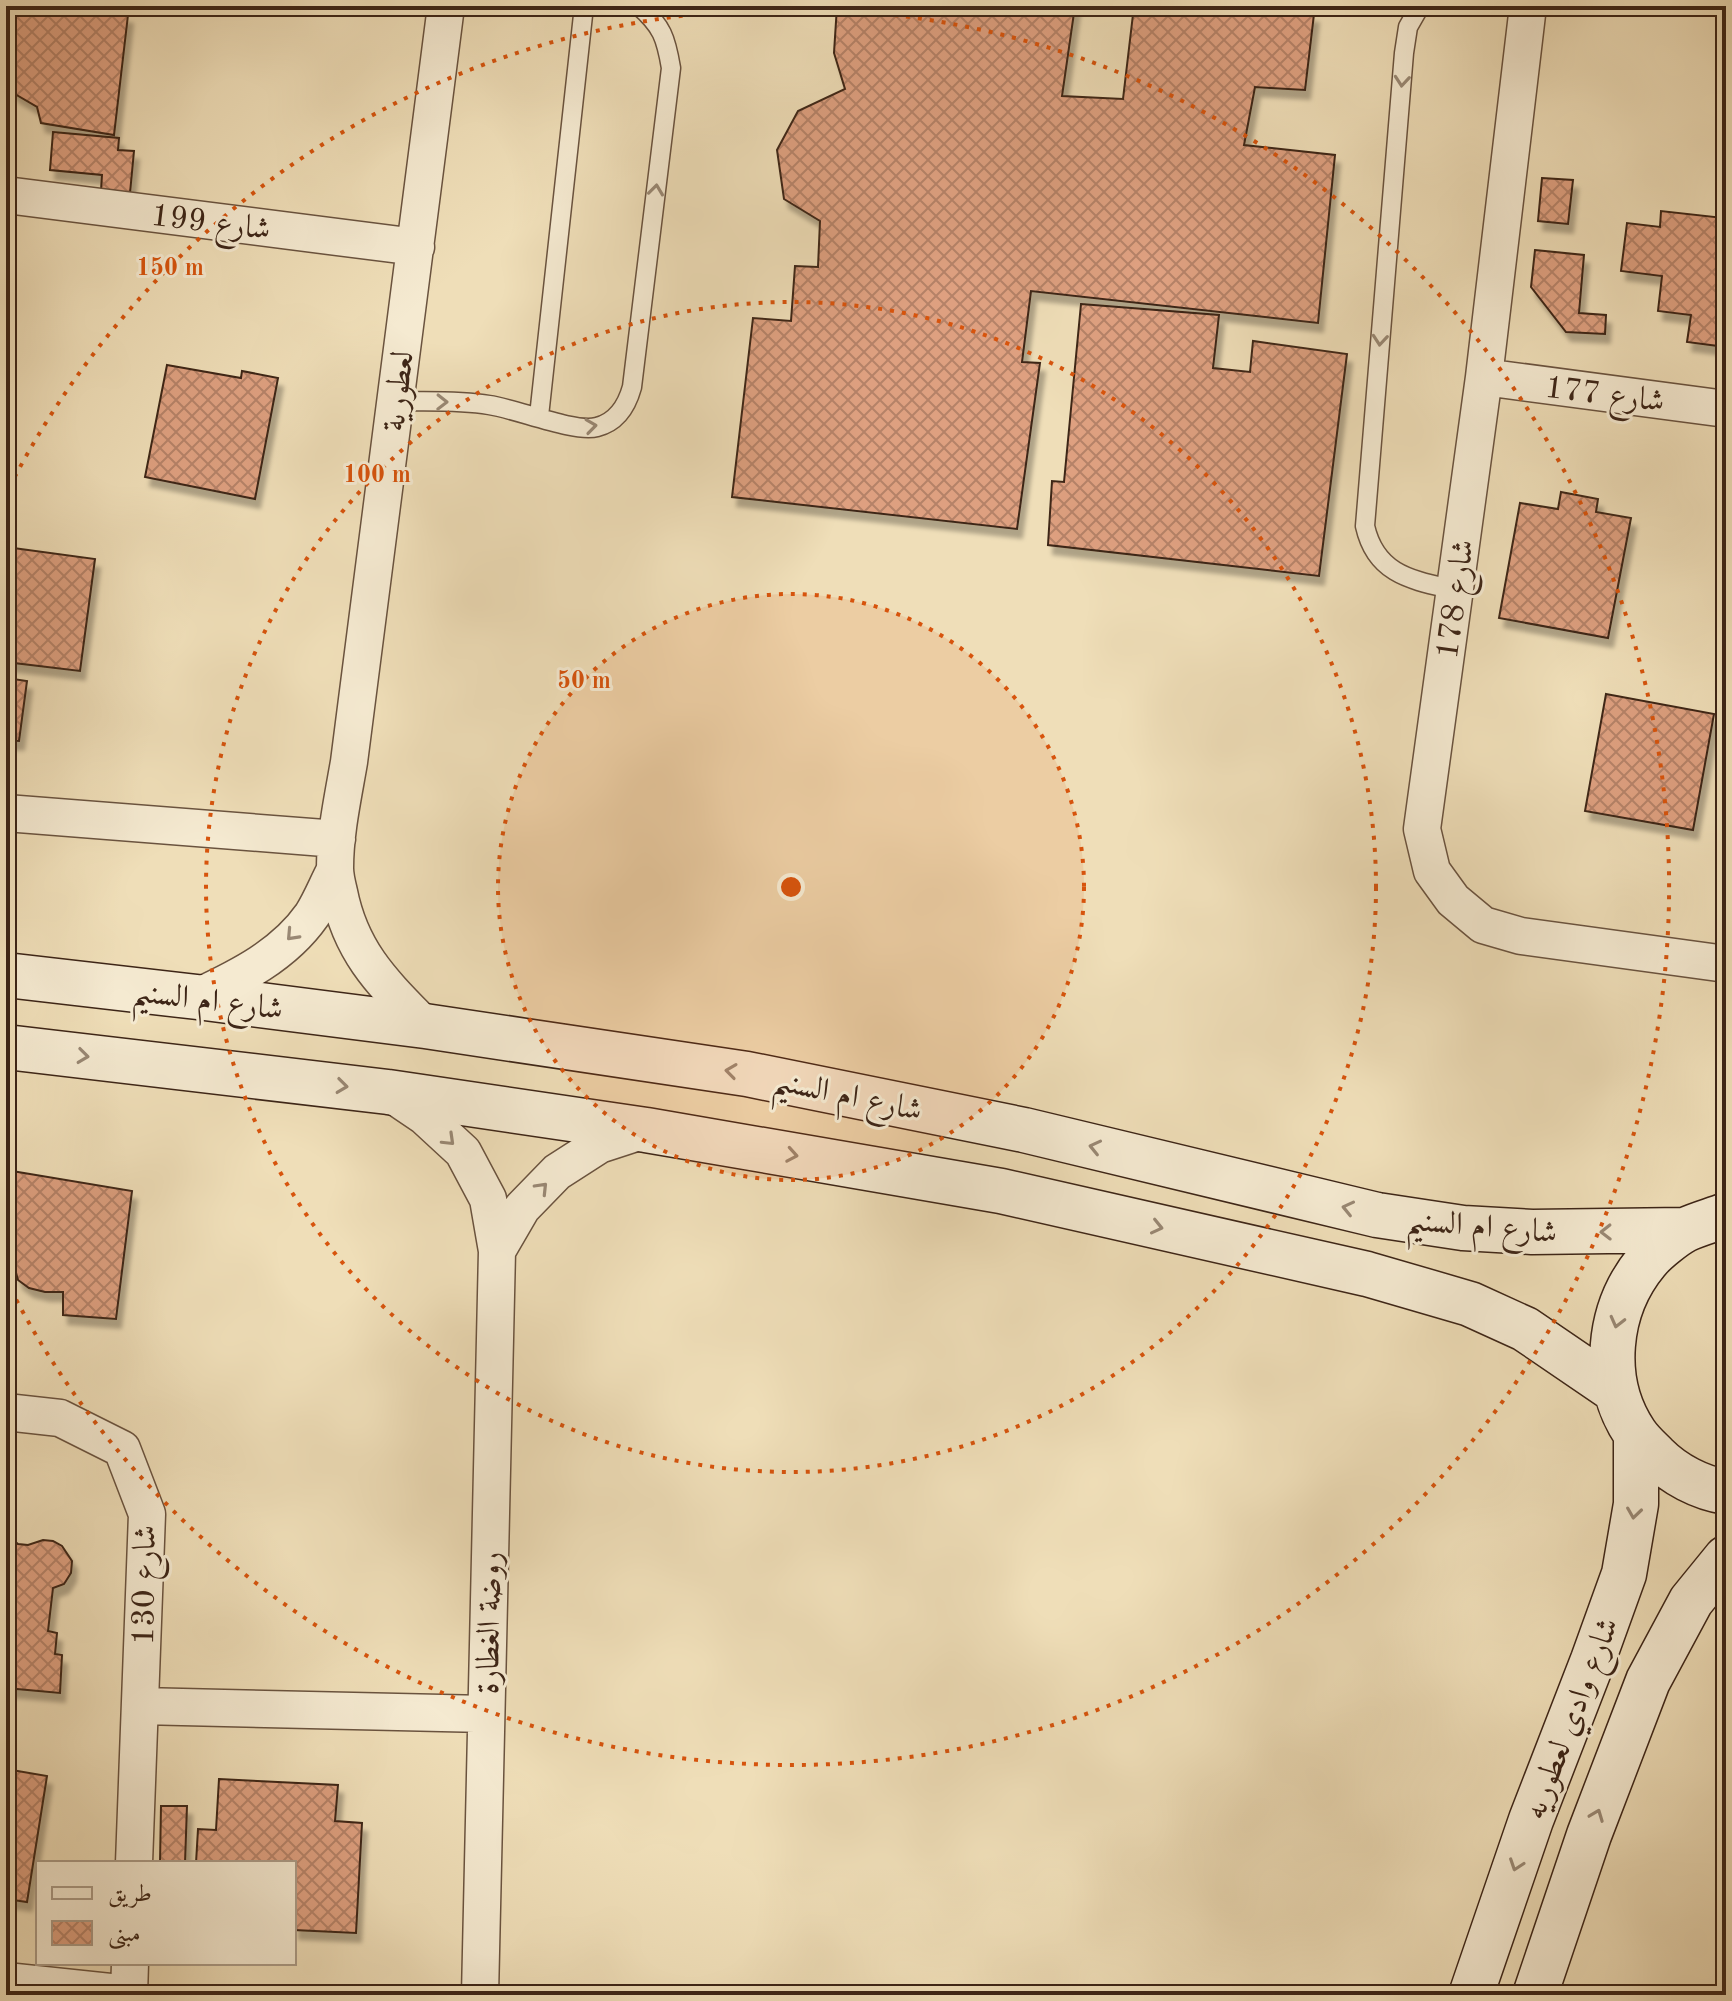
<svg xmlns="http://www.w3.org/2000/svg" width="1732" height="2001" viewBox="0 0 1732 2001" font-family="'Old Standard TT',Amiri,serif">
  <defs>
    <pattern id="building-cross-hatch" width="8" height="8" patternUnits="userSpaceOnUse" patternTransform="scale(2)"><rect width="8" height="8" fill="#dea080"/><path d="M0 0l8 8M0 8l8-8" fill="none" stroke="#b58268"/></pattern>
    <filter id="shadow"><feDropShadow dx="5" dy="9" stdDeviation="2" flood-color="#0004"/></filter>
  </defs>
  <rect width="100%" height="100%" fill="#efdeb8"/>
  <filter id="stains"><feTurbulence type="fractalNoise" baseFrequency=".0025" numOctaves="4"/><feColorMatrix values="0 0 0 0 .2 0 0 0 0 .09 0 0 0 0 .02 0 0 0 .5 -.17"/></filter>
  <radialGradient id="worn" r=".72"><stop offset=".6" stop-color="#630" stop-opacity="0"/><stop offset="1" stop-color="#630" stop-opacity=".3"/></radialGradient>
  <path fill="url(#building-cross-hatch)" stroke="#3d2517" stroke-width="2" filter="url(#shadow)" d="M 6,6 L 50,6 L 128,15 L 114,135 L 41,123 L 37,107 L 15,94 L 6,82 Z
    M 837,6 L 1075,6 L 1062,96 L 1123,99 L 1134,6 L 1250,6 L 1314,14 L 1305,90 L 1255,87 L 1244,145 L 1335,155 L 1318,323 L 1031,291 L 1022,362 L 1040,363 L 1017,529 L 732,497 L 753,318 L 791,321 L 795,266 L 818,267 L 820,221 L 784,199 L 777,150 L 798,111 L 845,89 L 834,53 Z
    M 53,132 L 119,138 L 118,150 L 134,151 L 130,193 L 101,190 L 102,175 L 50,170 Z
    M 1542,178 L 1573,180 L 1568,224 L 1538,221 Z
    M 1724,209 L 1726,209 L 1726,347 L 1687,342 L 1691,315 L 1658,311 L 1662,276 L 1621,271 L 1627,223 L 1660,227 L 1661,211 L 1723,218 Z
    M 1535,250 L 1584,255 L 1579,313 L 1606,315 L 1605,334 L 1566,332 L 1531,287 Z
    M 1081,304 L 1219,315 L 1213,368 L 1250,372 L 1253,341 L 1347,354 L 1319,576 L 1048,545 L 1052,481 L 1064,482 Z
    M 167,365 L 241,378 L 242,371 L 278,378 L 255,499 L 145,477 Z
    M 1561,492 L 1598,499 L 1596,512 L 1631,518 L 1608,638 L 1499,618 L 1520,503 L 1558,509 Z
    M 6,547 L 95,559 L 80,671 L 6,662 Z
    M 6,678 L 27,681 L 19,741 L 6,740 Z
    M 1606,694 L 1714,714 L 1693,830 L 1585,811 Z
    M 6,1170 L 132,1191 L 116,1319 L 63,1315 L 63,1292 L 45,1292 L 29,1288 L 18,1280 L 12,1258 L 15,1233 L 6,1232 Z
    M 6,1534 L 18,1544 L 28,1545 L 43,1540 L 53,1541 L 62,1546 L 72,1561 L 71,1573 L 64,1584 L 53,1588 L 48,1631 L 57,1633 L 55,1654 L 62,1655 L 60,1693 L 6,1688 Z
    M 6,1769 L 47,1776 L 27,1902 L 6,1899 Z
    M 219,1779 L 338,1785 L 335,1821 L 362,1823 L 356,1933 L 294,1930 L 294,1863 L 196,1863 L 198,1829 L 216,1830 Z
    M 161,1806 L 187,1806 L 185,1863 L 160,1863 Z"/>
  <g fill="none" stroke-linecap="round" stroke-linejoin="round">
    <defs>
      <path id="lane" d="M 1420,6 L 1408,27 L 1404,53 L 1365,526 C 1376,575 1412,580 1455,590
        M 396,401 C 426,402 458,400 489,405 C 517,409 574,433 597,427 C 617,422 627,405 632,387 L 671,68 C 666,38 662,26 639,6
        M 539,416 L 584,6"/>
      <path id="street" d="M 1528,6 L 1484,377 L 1422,829 L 1432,871 L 1453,900 L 1483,925 L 1521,936 L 1726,964
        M 6,195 L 416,247
        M 1484,377 L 1726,409
        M 6,813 L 337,839
        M 197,997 C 240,977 284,955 312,915 C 321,901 327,885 335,870
        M 425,1026 C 383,983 351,953 339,892 C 337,884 335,876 335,868 C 335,833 343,797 349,762 L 446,6
        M 390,1093 L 424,1116 L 463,1152 L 488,1199 L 497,1251 L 480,1995
        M 497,1251 L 522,1208 L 557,1172 L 599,1145 L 645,1130
        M 6,1412 L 60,1418 L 122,1449 L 147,1514 L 134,1863
        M 140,1706 L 486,1714
        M 6,1981 L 129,1994
        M 129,1995 L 130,1963"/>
      <path id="secondary" d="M 6,975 L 197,997 L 425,1026 L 747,1074 L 1024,1130 L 1377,1215 L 1463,1228 L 1532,1232 L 1684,1230
        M 6,1047 L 388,1092 L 646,1130 L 1001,1191 L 1367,1274 L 1470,1304 L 1525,1329 L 1616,1391
        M 1726,1215 C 1713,1220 1698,1224 1685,1230 C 1675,1235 1654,1252 1647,1261 C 1607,1309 1600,1381 1635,1433 C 1641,1442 1649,1449 1656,1456 C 1674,1474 1700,1488 1726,1492
        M 1471,1995 L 1531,1820 L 1593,1660 L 1624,1574 L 1636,1504 L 1636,1436
        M 1535,1995 L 1589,1835 L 1648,1681 L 1691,1601 L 1726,1558"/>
    </defs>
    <use href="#lane" stroke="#6a533f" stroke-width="21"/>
    <use href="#street" stroke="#6a533f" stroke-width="39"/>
    <use href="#secondary" stroke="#3d2517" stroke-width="47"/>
    <use href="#lane" stroke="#f5ead1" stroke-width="18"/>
    <use href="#street" stroke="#f5ead1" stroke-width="36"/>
    <use href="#secondary" stroke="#f5ead1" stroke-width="44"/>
  </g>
  <defs><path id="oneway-chevron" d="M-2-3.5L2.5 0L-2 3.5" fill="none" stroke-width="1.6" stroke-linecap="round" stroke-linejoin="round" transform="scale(2)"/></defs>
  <g stroke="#998874">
    <use href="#oneway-chevron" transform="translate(1402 81) rotate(95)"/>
    <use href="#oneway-chevron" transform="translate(656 190) rotate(-83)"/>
    <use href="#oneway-chevron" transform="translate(1380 340) rotate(95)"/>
    <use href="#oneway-chevron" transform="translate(442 402) rotate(1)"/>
    <use href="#oneway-chevron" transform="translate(591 426) rotate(-8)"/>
    <use href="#oneway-chevron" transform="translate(292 935) rotate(133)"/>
    <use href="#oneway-chevron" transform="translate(83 1056) rotate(7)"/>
    <use href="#oneway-chevron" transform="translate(731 1071) rotate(-172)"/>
    <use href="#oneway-chevron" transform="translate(342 1086) rotate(7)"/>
    <use href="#oneway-chevron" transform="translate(449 1140) rotate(44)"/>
    <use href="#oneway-chevron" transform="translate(1095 1147) rotate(-167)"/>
    <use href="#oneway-chevron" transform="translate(792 1155) rotate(10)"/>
    <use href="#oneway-chevron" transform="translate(542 1188) rotate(-46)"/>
    <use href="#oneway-chevron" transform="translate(1348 1208) rotate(-167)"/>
    <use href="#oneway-chevron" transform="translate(1157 1227) rotate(13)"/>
    <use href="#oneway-chevron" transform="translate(1606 1232) rotate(179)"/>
    <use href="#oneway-chevron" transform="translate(1617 1322) rotate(104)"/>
    <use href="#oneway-chevron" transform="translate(1634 1513) rotate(98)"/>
    <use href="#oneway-chevron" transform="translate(1597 1815) rotate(-69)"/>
    <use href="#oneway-chevron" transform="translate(1516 1865) rotate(109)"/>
  </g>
  <circle cx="791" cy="887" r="293" fill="#d7540d" fill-opacity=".12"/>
  <g fill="none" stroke="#d7540d" stroke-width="4" stroke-dasharray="4 8">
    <circle cx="791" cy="887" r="293"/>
    <circle cx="791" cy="887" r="585"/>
    <path d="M9 488A878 878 0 1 1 9 1286"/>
  </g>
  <g text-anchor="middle" stroke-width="6" stroke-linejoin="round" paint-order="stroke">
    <g font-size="32" fill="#3d2517" stroke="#f5ead1">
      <text transform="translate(211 221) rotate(7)" y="11">شارع 199</text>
      <text transform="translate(397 391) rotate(-83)" y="11">لعطورية</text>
      <text transform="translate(1605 393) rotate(7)" y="11">شارع 177</text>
      <text transform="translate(1454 599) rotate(-82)" y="11">شارع 178</text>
      <text transform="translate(208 999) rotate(7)" y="11">شارع ام السنيم</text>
      <text transform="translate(848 1094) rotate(12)" y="11">شارع ام السنيم</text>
      <text transform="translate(1482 1225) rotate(5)" y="11">شارع ام السنيم</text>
      <text transform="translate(143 1585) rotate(-89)" y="11">شارع 130</text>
      <text transform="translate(488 1623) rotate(-89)" y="11">روضة الغطارة</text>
      <text transform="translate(1570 1718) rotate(-69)" y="11">شارع وادي لعطوريه</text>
    </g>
  </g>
  <circle cx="791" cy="887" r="12" fill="#d7540d" stroke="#f5ead1" stroke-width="4"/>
  <g font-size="24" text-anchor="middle" font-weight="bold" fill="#d7540d" stroke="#f5ead1" stroke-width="6" stroke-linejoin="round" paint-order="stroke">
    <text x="170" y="275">150 m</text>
    <text x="377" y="482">100 m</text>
    <text x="584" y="688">50 m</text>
  </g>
  <rect width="1732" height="2001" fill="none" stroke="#efdeb8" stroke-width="32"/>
  <rect x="8" y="8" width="1716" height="1985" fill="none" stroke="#3d2517" stroke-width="4"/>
  <rect x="16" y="16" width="1700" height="1969" fill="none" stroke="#3d2517" stroke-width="2"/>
  <rect x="36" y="1861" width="260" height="104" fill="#f5ead1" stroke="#ab9b87" stroke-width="2"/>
  <rect x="52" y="1887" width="40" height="12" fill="#f5ead1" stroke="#ab9b87" stroke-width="2"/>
  <text x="108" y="1901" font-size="24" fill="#3d2517">طريق</text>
  <rect x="52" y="1921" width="40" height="24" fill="url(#building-cross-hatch)" stroke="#ab9b87" stroke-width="2"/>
  <text x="108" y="1941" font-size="24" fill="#3d2517">مبنى</text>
  <rect width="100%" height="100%" filter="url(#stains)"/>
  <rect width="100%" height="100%" fill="url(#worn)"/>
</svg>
